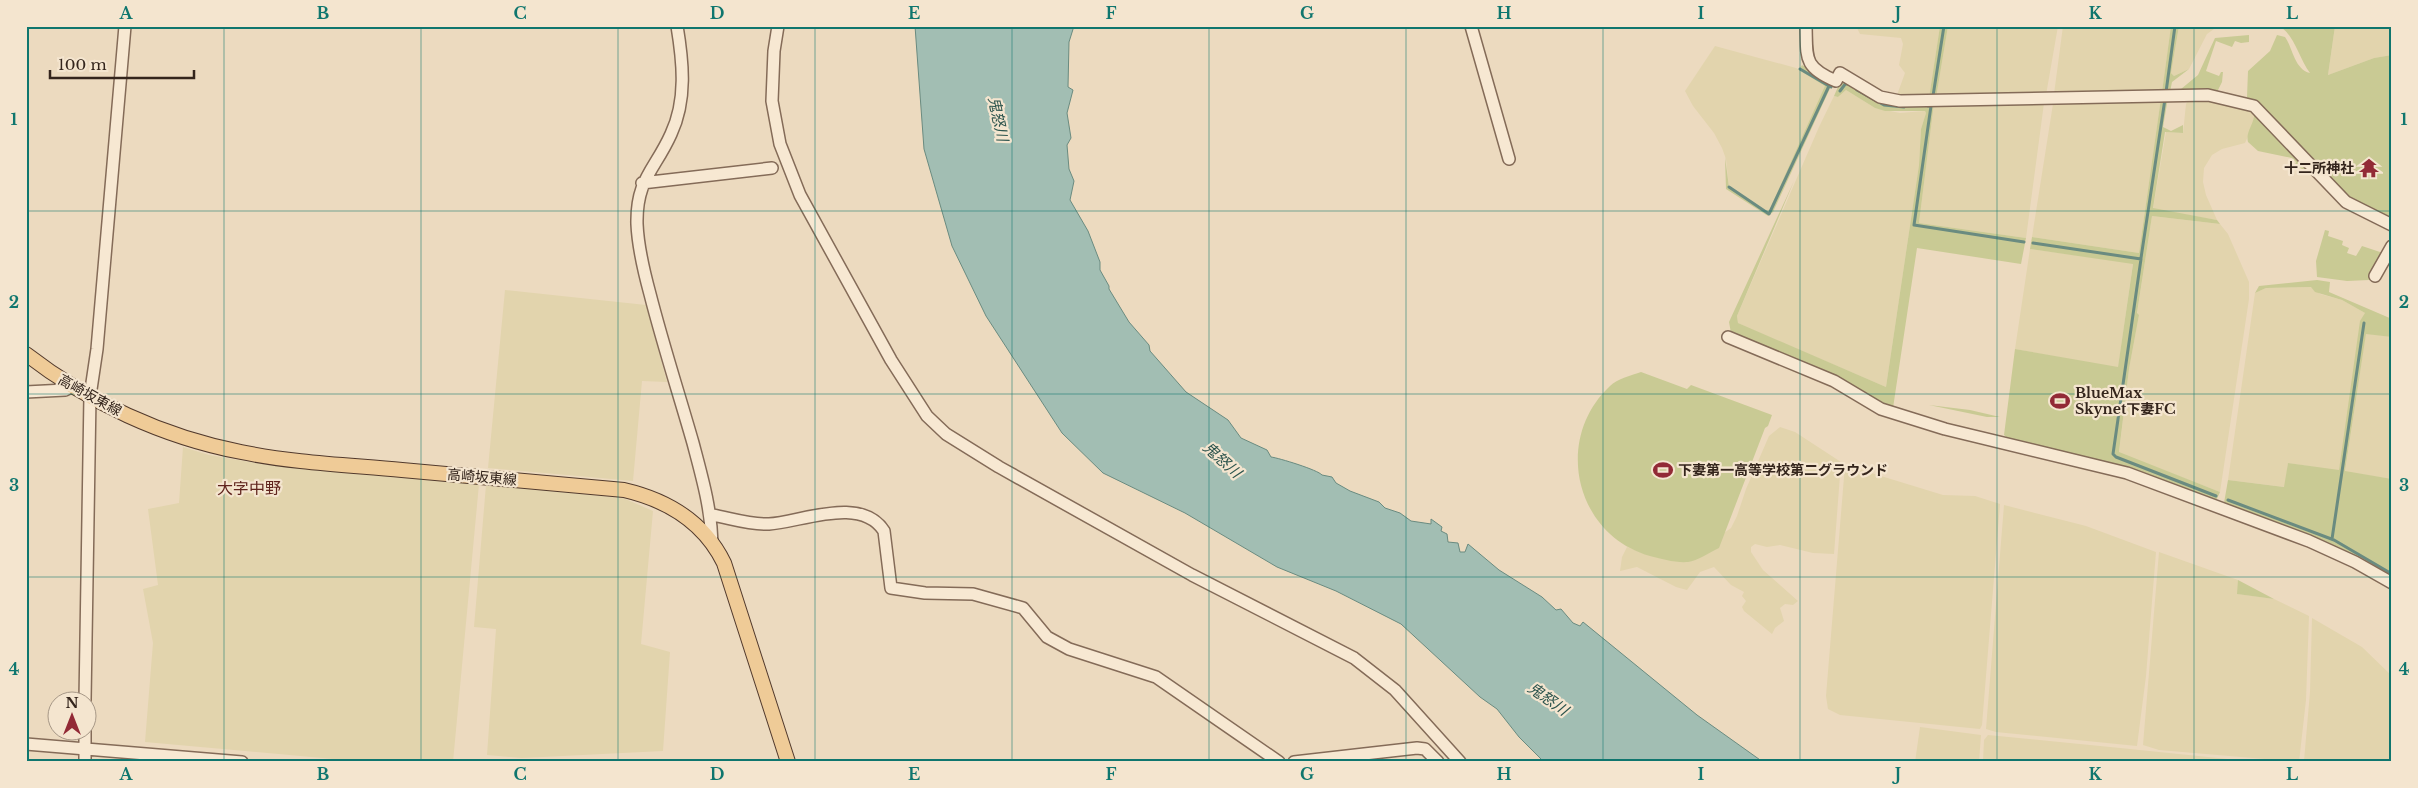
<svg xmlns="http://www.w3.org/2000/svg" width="2418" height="788" viewBox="0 0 2418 788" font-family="'Libre Baskerville','Noto Sans JP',serif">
  <rect width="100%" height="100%" fill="#ecdabf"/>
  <path fill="#e2d4ad" d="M 1856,26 L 1940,26 L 1929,98 L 1897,95 L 1905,73 L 1899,65 L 1903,44 L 1901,38 L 1860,34 Z
    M 1948,26 L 2058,26 L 2046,95 L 1936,98 Z
    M 2063,26 L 2171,26 L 2162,92 L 2054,94 Z
    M 2179,26 L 2226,26 L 2214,29 L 2207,34 L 2189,69 L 2174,76 L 2171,73 Z
    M 2335,26 L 2392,26 L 2392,55 L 2374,58 L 2328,75 Z
    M 1715,46 L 1796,68 L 1826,86 L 1768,213 L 1729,187 L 1726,159 L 1722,148 L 1714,133 L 1693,106 L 1685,91 Z
    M 1846,90 L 1875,108 L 1900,113 L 1925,111 L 1926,113 L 1921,129 L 1919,165 L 1886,387 L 1748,328 L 1738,323 L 1737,316 L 1819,127 L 1834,96 L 1838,97 Z
    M 2161,98 L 2139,253 L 2032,237 L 2053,104 L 2055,102 Z
    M 2196,98 L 2249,108 L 2254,114 L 2254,123 L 2245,143 L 2222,149 L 2212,155 L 2204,168 L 2203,182 L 2206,195 L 2217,220 L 2153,209 L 2166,132 L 2183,133 L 2186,104 L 2188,101 Z
    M 1934,103 L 2044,103 L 2026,238 L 1919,223 Z
    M 2152,216 L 2220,224 L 2228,234 L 2249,282 L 2249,299 L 2220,492 L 2119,453 L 2129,369 L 2139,315 L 2137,314 Z
    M 2030,249 L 2133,263 L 2118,368 L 2015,349 Z
    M 2312,287 L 2320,294 L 2342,300 L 2365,313 L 2339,471 L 2288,463 L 2285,487 L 2228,480 L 2255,293 L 2266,288 Z
    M 505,290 L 646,305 L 667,382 L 642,381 L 633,481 L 488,468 Z
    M 2366,333 L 2392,337 L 2392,479 L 2345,472 Z
    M 1780,427 L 1795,432 L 1841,462 L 1834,554 L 1813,553 L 1780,545 L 1767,547 L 1755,544 L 1751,547 L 1751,552 L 1763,570 L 1798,601 L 1793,605 L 1785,604 L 1780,608 L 1784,621 L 1775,628 L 1772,634 L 1744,611 L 1742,607 L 1746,601 L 1742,596 L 1744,592 L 1731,585 L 1714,567 L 1700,572 L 1687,590 L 1676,587 L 1637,567 L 1620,571 L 1622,557 L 1627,547 L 1645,554 L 1673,560 L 1718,548 L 1724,533 L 1731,528 L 1737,516 L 1746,489 L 1769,436 Z
    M 183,447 L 209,455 L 268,465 L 479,484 L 453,762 L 366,762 L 145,742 L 153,643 L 143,589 L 158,585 L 148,509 L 179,503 Z
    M 1845,465 L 1943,495 L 1975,496 L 2000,504 L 1982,725 L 1980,729 L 1840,715 L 1828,709 L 1826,696 Z
    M 486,485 L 623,498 L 653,511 L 641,644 L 670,652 L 663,751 L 522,758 L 487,755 L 496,629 L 474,627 Z
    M 2004,505 L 2086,526 L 2156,552 L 2146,676 L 2137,746 L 1996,732 L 1986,729 Z
    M 2159,552 L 2238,580 L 2238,594 L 2274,599 L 2309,616 L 2306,700 L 2299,762 L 2159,750 L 2143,745 Z
    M 2312,618 L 2362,647 L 2392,676 L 2392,762 L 2304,761 L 2310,692 Z
    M 1920,727 L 1981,735 L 1979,762 L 1915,762 Z
    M 1988,735 L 2120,748 L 2257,762 L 1983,762 L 1984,740 Z"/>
  <path fill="#c9ca94" d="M 1940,26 L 1948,26 L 1936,98 L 1929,98 Z
    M 2171,26 L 2179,26 L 2171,73 L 2174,76 L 2189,69 L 2172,82 L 2170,92 L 2162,92 Z
    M 2279,26 L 2335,26 L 2328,75 L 2374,58 L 2392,55 L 2392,223 L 2341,201 L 2338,202 L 2318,178 L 2295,165 L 2296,162 L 2292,158 L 2258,151 L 2248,142 C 2244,127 2265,117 2247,97 L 2248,71 L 2270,51 L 2277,35 L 2285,37 C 2293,48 2294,69 2310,73 C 2299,59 2295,35 2279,26 Z
    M 2249,35 L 2249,42 L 2241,43 L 2235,41 L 2232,47 L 2216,41 L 2206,71 L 2219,76 L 2221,72 L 2223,72 L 2222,82 L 2217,92 L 2181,89 L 2198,75 L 2215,38 Z
    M 1802,65 L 1832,84 L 1773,212 L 1768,216 L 1726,189 L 1725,157 L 1729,187 L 1768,213 L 1825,86 L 1799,70 Z
    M 1841,80 L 1869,95 L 1934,103 L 1919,223 L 2026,238 L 2021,264 L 1917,248 L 1893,408 L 1890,409 L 1731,333 L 1729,322 L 1794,181 L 1737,316 L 1738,323 L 1886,387 L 1919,165 L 1921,129 L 1926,113 L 1925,111 L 1885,111 L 1875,108 L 1846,90 L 1838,97 L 1834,96 Z
    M 2161,98 L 2168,98 L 2163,127 L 2171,131 L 2183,125 L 2183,133 L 2165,132 L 2153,208 L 2217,220 L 2220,224 L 2152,216 L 2137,313 L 2139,315 L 2129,369 L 2119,452 L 2220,492 L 2216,501 L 2110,463 L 2010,440 L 2004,435 L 2015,349 L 2118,367 L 2133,264 L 2030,249 L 2032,237 L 2139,253 Z
    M 2325,230 L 2329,231 L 2328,236 L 2343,241 L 2342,245 L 2349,248 L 2347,253 L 2356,256 L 2362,246 L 2383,253 L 2369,280 L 2347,281 L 2317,277 L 2316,261 Z
    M 2317,280 L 2330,282 L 2329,292 L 2392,319 L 2392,337 L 2366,334 L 2345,471 L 2392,479 L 2392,578 L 2224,503 L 2228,480 L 2284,487 L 2288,463 L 2339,470 L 2358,335 L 2360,321 L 2365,313 L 2342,300 L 2315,292 L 2311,287 L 2266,288 L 2255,293 L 2259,286 Z
    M 1641,372 L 1687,389 L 1691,385 L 1772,415 L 1768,426 L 1765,428 L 1719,548 C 1710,552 1697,561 1688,562 C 1676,563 1661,559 1650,556 C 1575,535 1553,439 1610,386 C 1617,379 1632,375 1641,372 Z
    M 1929,405 L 1970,410 L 2000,417 L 1987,417 Z
    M 2238,580 L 2274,599 L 2237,594 Z"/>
  <path fill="#a2beb3" stroke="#6a8b80" d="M 915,26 L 1074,26 L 1069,42 L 1068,87 L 1073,90 L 1067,113 L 1071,138 L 1067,145 L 1069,169 L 1074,181 L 1070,200 L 1088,231 L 1100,262 L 1100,270 L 1109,286 L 1109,289 L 1129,322 L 1149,345 L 1150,351 L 1186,392 L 1228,420 L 1241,438 L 1267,450 L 1271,457 C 1279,458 1318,470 1322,475 L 1332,477 L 1336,483 L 1350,491 L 1379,502 L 1385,508 L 1400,513 L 1411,521 L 1431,524 L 1431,519 L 1442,527 L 1441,531 L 1447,534 L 1448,542 L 1458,543 L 1460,552 L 1465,552 L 1468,544 L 1499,570 L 1542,597 L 1556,610 L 1561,609 L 1573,623 L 1580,626 L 1583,622 L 1697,715 L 1763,762 L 1544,762 L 1519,737 L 1497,709 L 1480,697 L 1401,624 L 1336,591 L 1277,567 L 1185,513 L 1103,473 L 1062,433 L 986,316 L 952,246 L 924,149 Z"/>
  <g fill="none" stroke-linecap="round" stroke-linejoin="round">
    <path stroke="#6a8b80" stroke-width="3" d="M 1800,69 L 1829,86
      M 1857,90 L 1884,105 L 1904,107
      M 1840,91 L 1846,83 L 1847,84
      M 2166,92 L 2175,26
      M 1933,96 L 1944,26
      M 1928,106 L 1931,106 L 1914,225 L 2024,242
      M 1729,187 L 1769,214 L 1829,86 L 1831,87
      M 2033,243 L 2141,259 L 2113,454 L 2116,457 L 2216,496
      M 2141,258 L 2165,99
      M 2228,500 L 2334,540 L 2392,574
      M 2332,539 L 2364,323"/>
    <defs>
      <path id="minor" d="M 677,26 C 683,62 687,100 671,134 C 655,170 636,179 637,224 C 638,248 644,272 650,294 C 663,345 679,394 693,443 C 702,477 711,508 712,543
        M 778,26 L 774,51 L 772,101 L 780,144 L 800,195 L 891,360 L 927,416 L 946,434 L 999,467 L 1192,575 L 1354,658 L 1395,690 L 1460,762
        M 1471,26 L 1509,159
        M 1806,26 C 1807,58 1803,67 1836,81 L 1840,73 L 1880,97 L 1900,101 L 2208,95 L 2254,106 L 2346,202 L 2392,225
        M 642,183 L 772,168
        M 2375,276 L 2392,246
        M 1728,337 L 1834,381 L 1881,409 L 1945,429 L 2127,473 L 2309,541 L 2355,562 L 2392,583
        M 26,392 L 65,390 L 73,386
        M 712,515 C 730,518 750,525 769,524 C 801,522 861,495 884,531 L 891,588 L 925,593 L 973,594 L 1023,608 L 1047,637 L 1069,649 L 1156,677 L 1279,762
        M 85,700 L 90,396 L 97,349 L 125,26
        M 26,744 L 242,762
        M 85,762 L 85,730
        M 1294,762 L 1417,748 L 1425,749 L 1438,762"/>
      <path id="major" d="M 26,354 C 88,402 163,437 241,452 C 294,463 349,465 402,470 C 476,476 550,483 624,490 C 667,500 704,522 724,563 L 788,762"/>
    </defs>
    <use href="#minor" stroke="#846b58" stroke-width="14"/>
    <use href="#major" stroke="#523a2d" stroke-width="16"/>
    <use href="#minor" stroke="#f7e8d2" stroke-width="11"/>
    <use href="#major" stroke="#efcb97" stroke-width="14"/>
  </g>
  <path fill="none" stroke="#0f766e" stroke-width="1" stroke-opacity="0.55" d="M 224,26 L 224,762M 421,26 L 421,762M 618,26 L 618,762M 815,26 L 815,762M 1012,26 L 1012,762M 1209,26 L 1209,762M 1406,26 L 1406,762M 1603,26 L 1603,762M 1800,26 L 1800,762M 1997,26 L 1997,762M 2194,26 L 2194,762M 26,211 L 2392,211M 26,394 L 2392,394M 26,577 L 2392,577"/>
  <defs>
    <symbol id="temple-bare" viewBox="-9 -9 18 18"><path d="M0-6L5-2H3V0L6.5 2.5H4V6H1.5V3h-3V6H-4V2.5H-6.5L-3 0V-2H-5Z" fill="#922a36" stroke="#f4e5cf" stroke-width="2.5" paint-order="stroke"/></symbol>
    <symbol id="stadium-bare" viewBox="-9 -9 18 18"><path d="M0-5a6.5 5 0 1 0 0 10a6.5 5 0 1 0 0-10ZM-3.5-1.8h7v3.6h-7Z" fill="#922a36" stroke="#f4e5cf" stroke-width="2.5" paint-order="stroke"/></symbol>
  </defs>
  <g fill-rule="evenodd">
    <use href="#temple-bare" x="2355" y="154" width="28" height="28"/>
    <use href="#stadium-bare" x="2046" y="387" width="28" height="28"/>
    <use href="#stadium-bare" x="1649" y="456" width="28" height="28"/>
  </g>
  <g text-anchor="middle" stroke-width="4.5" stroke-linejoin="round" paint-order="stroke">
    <g font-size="14" font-weight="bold" fill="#34251c" stroke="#f4e5cf" text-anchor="start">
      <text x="2354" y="173" text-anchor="end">十二所神社</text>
      <text x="2075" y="398">BlueMax<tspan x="2075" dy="16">Skynet下妻FC</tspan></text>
      <text x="1678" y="475">下妻第一高等学校第二グラウンド</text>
    </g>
    <g font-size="14" fill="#34251c" stroke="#f4e5cf">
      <text transform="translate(90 395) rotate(29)" y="5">高崎坂東線</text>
      <text transform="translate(482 477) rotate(5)" y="5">高崎坂東線</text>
    </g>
    <g font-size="15" font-style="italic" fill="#2c544d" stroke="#f4e5cf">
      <text transform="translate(998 119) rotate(78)" y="5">鬼怒川</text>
      <text transform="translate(1222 460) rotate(42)" y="5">鬼怒川</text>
      <text transform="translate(1548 699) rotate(35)" y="5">鬼怒川</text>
    </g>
    <g font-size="16" fill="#60241d" stroke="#f4e5cf">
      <text x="249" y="494">大字中野</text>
    </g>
  </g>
  <rect width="2418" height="788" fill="none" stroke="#f4e5cf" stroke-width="55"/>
  <g transform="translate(72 716)"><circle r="24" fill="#f4e5cf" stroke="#a79887"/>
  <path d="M0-4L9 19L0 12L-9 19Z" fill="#922a36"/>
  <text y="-8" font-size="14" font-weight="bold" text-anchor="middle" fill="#34251c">N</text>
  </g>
  <path d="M50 70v8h144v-8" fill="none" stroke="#34251c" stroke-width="2.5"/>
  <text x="58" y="70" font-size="15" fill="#34251c" stroke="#f4e5cf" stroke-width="4" paint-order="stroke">100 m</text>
  <rect x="28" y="28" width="2362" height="732" fill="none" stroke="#0f766e" stroke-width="2"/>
  <g font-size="16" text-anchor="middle" font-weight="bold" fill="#0f766e">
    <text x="126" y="19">A</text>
    <text x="323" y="19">B</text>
    <text x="520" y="19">C</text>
    <text x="717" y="19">D</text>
    <text x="914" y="19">E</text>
    <text x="1111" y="19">F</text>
    <text x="1307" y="19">G</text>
    <text x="1504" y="19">H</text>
    <text x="1701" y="19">I</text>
    <text x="1898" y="19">J</text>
    <text x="2095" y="19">K</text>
    <text x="2292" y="19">L</text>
    <text x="14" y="125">1</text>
    <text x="2404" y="125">1</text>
    <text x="14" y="308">2</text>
    <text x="2404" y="308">2</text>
    <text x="14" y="491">3</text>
    <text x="2404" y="491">3</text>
    <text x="14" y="675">4</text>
    <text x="2404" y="675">4</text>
    <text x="126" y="780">A</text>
    <text x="323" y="780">B</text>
    <text x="520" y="780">C</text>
    <text x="717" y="780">D</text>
    <text x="914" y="780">E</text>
    <text x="1111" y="780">F</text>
    <text x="1307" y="780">G</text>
    <text x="1504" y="780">H</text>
    <text x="1701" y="780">I</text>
    <text x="1898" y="780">J</text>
    <text x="2095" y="780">K</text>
    <text x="2292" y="780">L</text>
  </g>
</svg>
